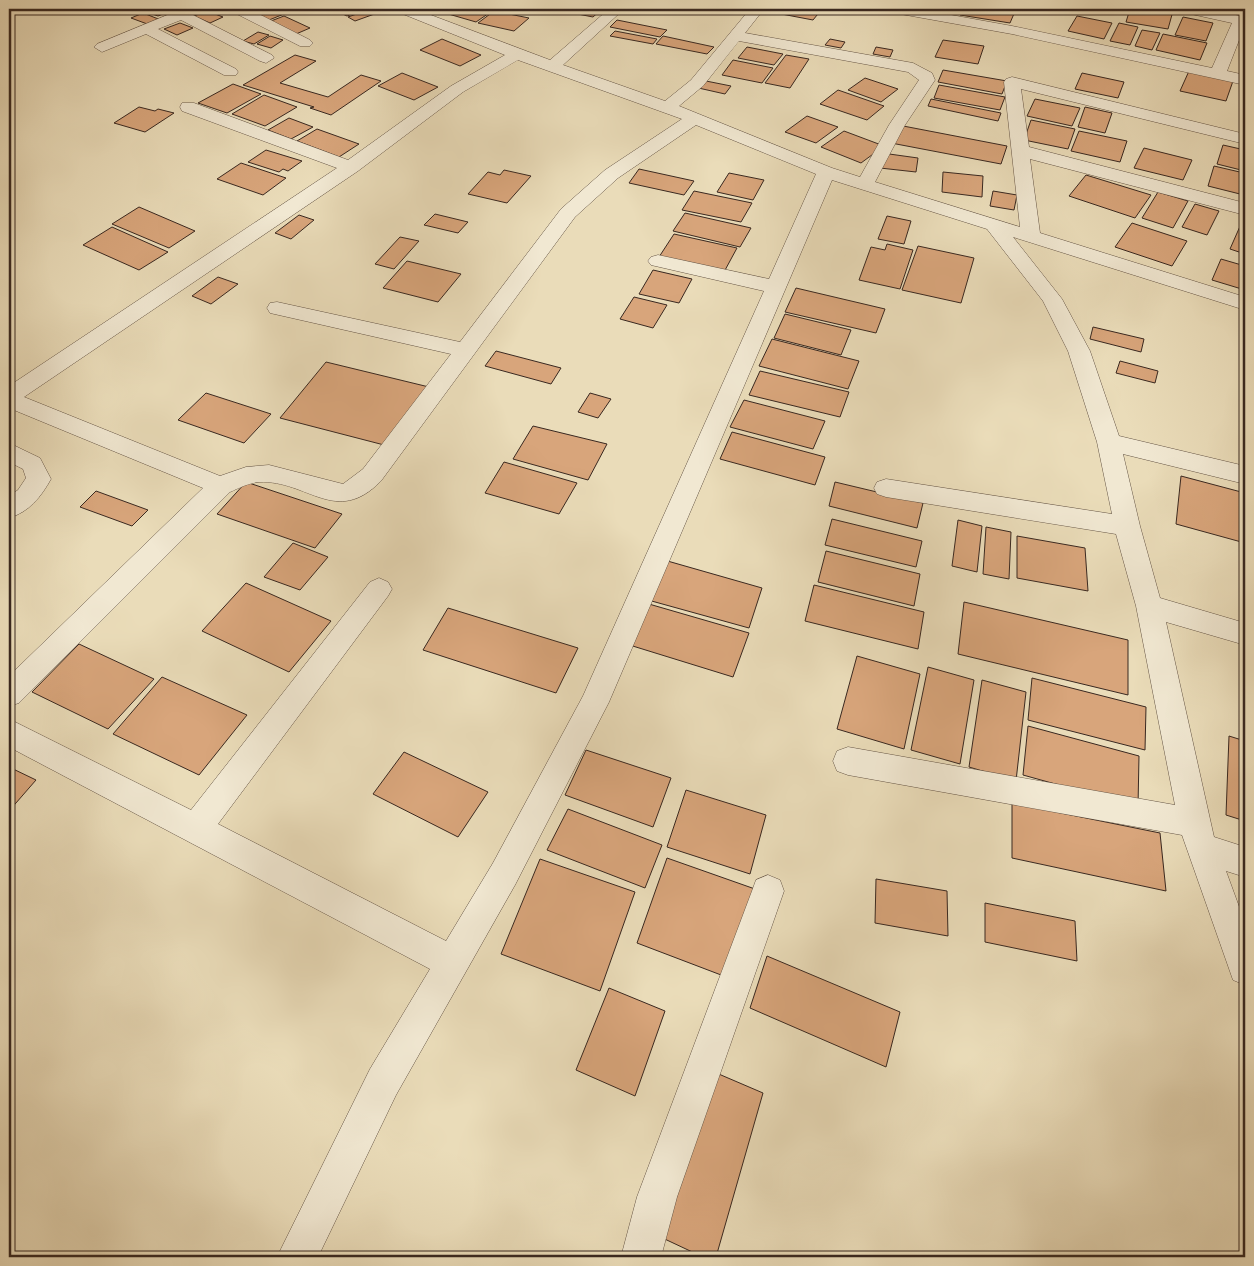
<svg xmlns="http://www.w3.org/2000/svg" width="1254" height="1266" viewBox="0 0 1254 1266" font-family="'IM FELL Double Pica',serif">
  <rect width="100%" height="100%" fill="#eadcb9"/>
  <filter id="stains"><feTurbulence type="fractalNoise" baseFrequency=".004" numOctaves="4"/><feColorMatrix values="0 0 0 0 .2 0 0 0 0 .09 0 0 0 0 .02 0 0 0 .5 -.17"/></filter>
  <radialGradient id="worn" r=".72"><stop offset=".6" stop-color="#630" stop-opacity="0"/><stop offset="1" stop-color="#630" stop-opacity=".3"/></radialGradient>
  <path fill="#d8a57b" stroke="#392820" d="M 153,9 L 166,9 L 171,11 L 158,16 L 146,12 Z
    M 254,9 L 272,9 L 284,14 L 269,20 L 250,10 Z
    M 337,9 L 367,9 L 347,16 L 334,10 Z
    M 371,9 L 380,12 L 355,21 L 348,17 Z
    M 452,9 L 495,9 L 476,22 L 445,13 Z
    M 552,9 L 602,9 L 593,17 Z
    M 656,9 L 689,9 L 684,14 Z
    M 774,9 L 822,9 L 813,20 L 771,12 Z
    M 963,9 L 1016,9 L 1010,23 L 960,15 Z
    M 1130,9 L 1161,9 L 1173,11 L 1168,29 L 1126,22 Z
    M 207,11 L 223,17 L 210,23 L 194,16 Z
    M 494,11 L 529,18 L 514,31 L 478,23 Z
    M 143,13 L 161,20 L 150,25 L 131,18 Z
    M 284,16 L 310,28 L 296,34 L 271,21 Z
    M 1077,16 L 1112,23 L 1104,39 L 1068,31 Z
    M 1183,17 L 1213,23 L 1206,41 L 1175,35 Z
    M 617,20 L 667,30 L 660,37 L 610,27 Z
    M 180,23 L 193,28 L 177,35 L 164,29 Z
    M 1119,23 L 1138,27 L 1130,45 L 1110,41 Z
    M 1142,30 L 1160,33 L 1152,50 L 1135,46 Z
    M 615,31 L 657,39 L 653,44 L 610,36 Z
    M 258,32 L 269,35 L 254,44 L 243,41 Z
    M 1163,34 L 1207,43 L 1200,60 L 1156,50 Z
    M 270,36 L 283,40 L 271,48 L 257,44 Z
    M 663,36 L 714,47 L 707,54 L 656,44 Z
    M 442,39 L 481,55 L 460,66 L 420,50 Z
    M 830,39 L 845,42 L 841,48 L 825,45 Z
    M 943,40 L 984,46 L 978,64 L 935,57 Z
    M 747,47 L 783,54 L 774,65 L 738,58 Z
    M 876,47 L 893,50 L 890,57 L 873,54 Z
    M 295,55 L 316,61 L 280,83 L 328,97 L 361,75 L 381,81 L 331,115 L 310,108 L 314,107 L 243,85 Z
    M 786,55 L 809,59 L 790,88 L 765,83 Z
    M 733,60 L 773,68 L 762,83 L 722,75 Z
    M 943,70 L 1007,81 L 1002,94 L 938,82 Z
    M 1189,71 L 1233,81 L 1226,101 L 1180,91 Z
    M 402,73 L 438,87 L 414,100 L 378,86 Z
    M 1082,73 L 1124,82 L 1118,98 L 1075,89 Z
    M 865,78 L 898,89 L 881,102 L 848,90 Z
    M 701,80 L 731,86 L 725,94 L 694,87 Z
    M 233,84 L 261,94 L 227,113 L 198,103 Z
    M 939,85 L 1005,97 L 1000,110 L 934,98 Z
    M 838,90 L 884,106 L 867,120 L 820,104 Z
    M 264,95 L 297,107 L 265,126 L 232,114 Z
    M 931,99 L 1001,113 L 998,121 L 928,106 Z
    M 1035,99 L 1080,108 L 1072,126 L 1027,116 Z
    M 139,107 L 155,111 L 158,109 L 174,113 L 145,132 L 114,123 Z
    M 1085,107 L 1112,113 L 1105,133 L 1078,127 Z
    M 807,116 L 838,127 L 816,143 L 785,132 Z
    M 289,118 L 313,127 L 291,139 L 268,130 Z
    M 1031,120 L 1075,129 L 1068,149 L 1024,140 Z
    M 898,125 L 1007,146 L 1001,164 L 891,143 Z
    M 317,129 L 359,144 L 339,157 L 297,141 Z
    M 844,131 L 884,146 L 861,163 L 821,147 Z
    M 1079,131 L 1127,141 L 1120,162 L 1071,151 Z
    M 1223,145 L 1245,150 L 1245,171 L 1217,164 Z
    M 1144,148 L 1192,160 L 1183,180 L 1134,168 Z
    M 266,150 L 302,161 L 288,171 L 283,169 L 279,172 L 248,162 Z
    M 882,153 L 918,158 L 916,172 L 880,168 Z
    M 241,163 L 286,178 L 263,195 L 217,179 Z
    M 1214,166 L 1244,173 L 1240,194 L 1208,186 Z
    M 639,169 L 694,181 L 684,195 L 629,183 Z
    M 504,170 L 531,176 L 507,203 L 468,194 L 488,172 L 500,175 Z
    M 943,172 L 983,176 L 982,197 L 942,192 Z
    M 729,173 L 764,180 L 753,200 L 717,192 Z
    M 1086,175 L 1151,195 L 1135,218 L 1069,196 Z
    M 694,191 L 752,203 L 741,222 L 682,210 Z
    M 993,191 L 1017,195 L 1014,210 L 990,206 Z
    M 1158,192 L 1188,201 L 1173,228 L 1142,218 Z
    M 1195,204 L 1219,211 L 1207,235 L 1182,227 Z
    M 139,207 L 195,231 L 169,248 L 112,224 Z
    M 685,213 L 751,228 L 740,247 L 673,231 Z
    M 435,214 L 468,222 L 458,233 L 424,225 Z
    M 299,215 L 314,220 L 291,239 L 275,233 Z
    M 887,216 L 911,221 L 904,244 L 878,239 Z
    M 1132,223 L 1187,241 L 1172,266 L 1115,247 Z
    M 1241,224 L 1245,225 L 1245,254 L 1230,249 Z
    M 112,227 L 168,252 L 139,270 L 83,245 Z
    M 674,234 L 737,248 L 724,272 L 659,257 Z
    M 400,237 L 419,241 L 394,269 L 375,264 Z
    M 887,244 L 913,250 L 900,289 L 859,280 L 871,247 L 885,250 Z
    M 918,246 L 974,258 L 961,303 L 902,290 Z
    M 1221,259 L 1245,266 L 1245,290 L 1212,280 Z
    M 407,261 L 461,274 L 438,302 L 383,288 Z
    M 653,270 L 692,279 L 679,303 L 639,294 Z
    M 218,277 L 238,284 L 211,304 L 192,296 Z
    M 796,288 L 885,309 L 876,333 L 785,312 Z
    M 634,297 L 667,305 L 653,328 L 620,319 Z
    M 785,314 L 851,330 L 841,355 L 774,338 Z
    M 1093,327 L 1144,339 L 1141,352 L 1090,339 Z
    M 772,339 L 859,361 L 848,389 L 759,366 Z
    M 496,351 L 561,368 L 551,384 L 485,366 Z
    M 1120,361 L 1158,371 L 1155,383 L 1116,373 Z
    M 326,362 L 429,387 L 388,446 L 280,418 Z
    M 760,371 L 849,392 L 840,417 L 749,395 Z
    M 206,393 L 271,414 L 244,443 L 178,420 Z
    M 590,393 L 611,399 L 598,418 L 578,412 Z
    M 744,400 L 825,421 L 813,449 L 730,427 Z
    M 533,426 L 607,444 L 588,480 L 513,459 Z
    M 732,432 L 825,457 L 815,485 L 720,459 Z
    M 504,462 L 577,483 L 559,514 L 485,493 Z
    M 1181,476 L 1245,493 L 1245,543 L 1176,524 Z
    M 246,482 L 342,514 L 315,548 L 217,514 Z
    M 835,482 L 923,503 L 917,528 L 829,506 Z
    M 96,491 L 148,510 L 132,526 L 80,507 Z
    M 832,519 L 922,541 L 916,567 L 825,545 Z
    M 958,520 L 982,526 L 977,572 L 952,566 Z
    M 986,527 L 1011,532 L 1009,579 L 983,574 Z
    M 1017,536 L 1085,548 L 1088,591 L 1017,578 Z
    M 293,543 L 328,557 L 300,590 L 264,577 Z
    M 826,551 L 920,574 L 914,606 L 818,582 Z
    M 664,560 L 762,588 L 749,628 L 648,600 Z
    M 246,583 L 331,621 L 289,672 L 202,631 Z
    M 814,585 L 924,612 L 918,649 L 805,621 Z
    M 642,602 L 749,633 L 733,677 L 623,643 Z
    M 964,602 L 1128,640 L 1128,695 L 958,654 Z
    M 448,608 L 578,648 L 556,693 L 423,650 Z
    M 79,644 L 154,679 L 108,729 L 32,692 Z
    M 857,656 L 920,674 L 904,749 L 837,729 Z
    M 928,667 L 974,680 L 960,764 L 911,750 Z
    M 162,677 L 247,715 L 199,775 L 113,734 Z
    M 1032,678 L 1146,707 L 1145,750 L 1028,720 Z
    M 982,680 L 1026,692 L 1016,781 L 969,767 Z
    M 1028,726 L 1139,756 L 1138,807 L 1023,775 Z
    M 1229,736 L 1245,741 L 1245,821 L 1226,815 Z
    M 586,750 L 671,778 L 653,827 L 565,795 Z
    M 404,752 L 488,792 L 458,837 L 373,794 Z
    M 9,767 L 36,780 L 9,811 Z
    M 686,790 L 766,815 L 750,874 L 667,847 Z
    M 1012,803 L 1160,833 L 1166,891 L 1012,858 Z
    M 568,809 L 662,845 L 645,888 L 547,850 Z
    M 667,858 L 755,889 L 729,978 L 637,943 Z
    M 540,859 L 635,892 L 600,991 L 501,954 Z
    M 876,879 L 947,891 L 948,936 L 875,923 Z
    M 985,903 L 1075,921 L 1077,961 L 985,942 Z
    M 767,956 L 900,1012 L 886,1067 L 750,1008 Z
    M 609,988 L 665,1011 L 635,1096 L 576,1070 Z
    M 707,1069 L 763,1093 L 716,1257 L 703,1257 L 654,1234 Z"/>
  <g fill="none" stroke-linecap="round" stroke-linejoin="round">
    <defs>
      <path id="street" d="M 182,9 L 201,9 L 193,15 L 272,55 L 274,58 L 266,63 L 260,61 L 181,20 L 158,29 L 236,69 L 238,72 L 236,75 L 224,75 L 146,34 L 102,52 L 94,47 L 97,44 Z
        M 231,9 L 249,9 L 310,40 L 313,43 L 310,46 L 300,46 L 233,12 Z
        M 396,9 L 415,9 L 550,60 L 609,9 L 624,9 L 563,65 L 665,101 L 691,80 L 750,9 L 764,9 L 745,33 L 913,63 L 932,73 L 935,80 L 905,125 L 875,182 L 1020,227 L 1004,82 L 1006,79 L 1012,77 L 1245,134 L 1245,144 L 1021,89 L 1029,147 L 1245,203 L 1245,215 L 1030,159 L 1040,233 L 1245,297 L 1245,310 L 1013,237 L 1062,299 L 1090,351 L 1119,436 L 1245,466 L 1245,484 L 1123,454 L 1140,526 L 1160,598 L 1245,623 L 1245,645 L 1166,622 L 1214,837 L 1245,847 L 1245,877 L 1226,871 L 1245,923 L 1245,985 L 1233,980 L 1182,835 L 848,775 L 837,771 L 833,761 L 837,751 L 848,747 L 1175,805 L 1136,606 L 1116,534 L 886,497 L 877,494 L 874,488 L 877,482 L 886,479 L 1112,514 L 1097,442 L 1068,351 L 1043,301 L 987,229 L 832,180 L 609,702 L 515,885 L 396,1095 L 318,1257 L 277,1257 L 370,1069 L 430,969 L 9,747 L 9,719 L 191,810 L 370,582 L 379,578 L 388,582 L 392,589 L 388,596 L 218,824 L 446,941 L 493,863 L 583,696 L 764,291 L 651,265 L 648,261 L 651,257 L 658,255 L 769,279 L 816,174 L 696,125 L 618,178 L 575,217 L 381,481 C 336,527 308,480 259,482 C 248,483 239,488 230,492 L 19,703 L 9,706 L 9,676 L 203,488 L 9,408 L 9,386 L 337,168 L 182,111 L 180,107 L 182,103 L 194,103 L 348,160 L 451,86 L 505,55 L 398,12 ZM 739,41 L 908,72 L 919,80 L 889,125 L 860,177 L 832,168 L 679,106 L 703,86 ZM 518,60 L 682,119 L 605,170 L 561,209 L 460,342 L 277,302 L 270,303 L 267,308 L 270,313 L 451,354 L 363,469 L 343,484 L 269,465 L 246,467 L 220,476 L 24,397 L 358,171 L 463,92 Z
        M 888,9 L 918,9 L 1012,26 L 1212,68 L 1232,23 L 1182,12 L 1180,9 L 1207,9 L 1245,17 L 1245,25 L 1227,71 L 1245,75 L 1245,85 L 1012,34 L 895,13 Z
        M 9,443 L 40,458 L 51,479 C 41,497 29,512 9,518 L 9,496 L 18,490 L 26,478 L 23,469 L 9,462 Z
        M 768,875 L 780,880 L 784,891 L 677,1197 L 661,1257 L 621,1257 L 637,1197 L 752,891 L 756,880 Z"/>
      <path id="highway" d="M 9,9 L 22,9 L 20,12 L 9,15 Z"/>
    </defs>
    <use href="#street" stroke="#655546" stroke-width="1"/>
    <use href="#highway" stroke="#392820" stroke-width="1"/>
    <use href="#street" fill="#f1e8d2" fill-rule="evenodd"/>
    <use href="#highway" fill="#e5be7c" fill-rule="evenodd"/>
  </g>
  <rect width="1254" height="1266" fill="none" stroke="#eadcb9" stroke-width="30"/>
  <rect x="10" y="10" width="1234" height="1246" fill="none" stroke="#392820" stroke-width="2.5"/>
  <rect x="15" y="15" width="1224" height="1236" fill="none" stroke="#392820"/>
  <rect width="100%" height="100%" filter="url(#stains)"/>
  <rect width="100%" height="100%" fill="url(#worn)"/>
</svg>
